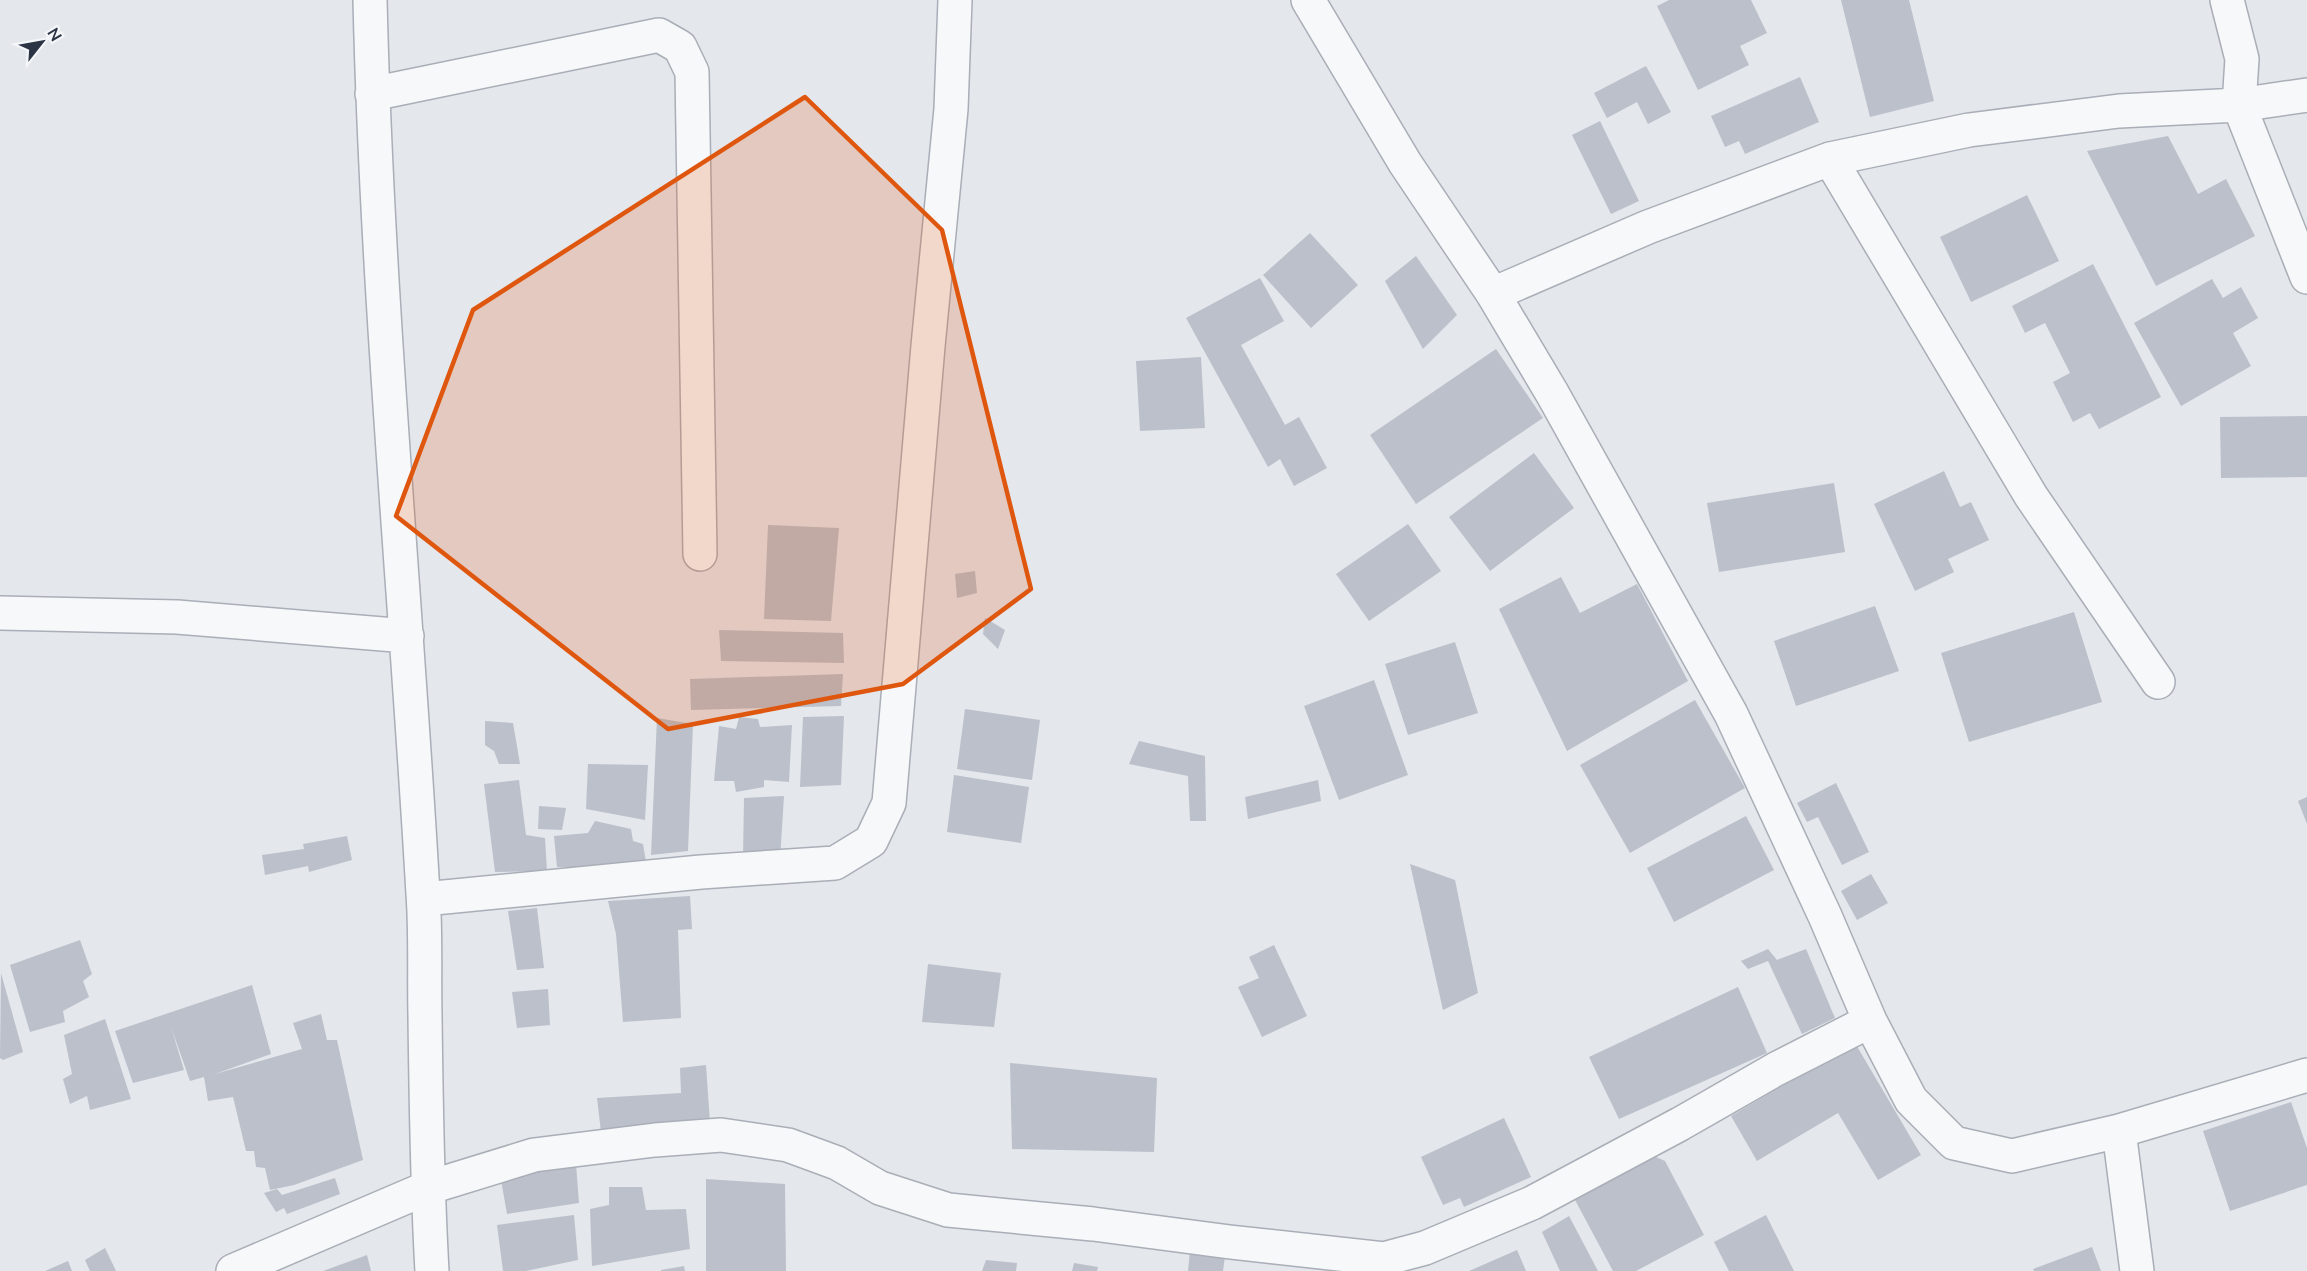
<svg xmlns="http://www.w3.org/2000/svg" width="2307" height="1271" viewBox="0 0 2307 1271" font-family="'Nunito Sans',sans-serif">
  <rect width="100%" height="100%" fill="#e4e7ec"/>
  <path fill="#bbc0ca" d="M 1669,0 L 1751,0 L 1767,33 L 1740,46 L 1749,65 L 1698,90 L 1657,6 Z
    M 1841,0 L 1909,0 L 1934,101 L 1870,117 Z
    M 1646,66 L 1671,112 L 1648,124 L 1637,102 L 1607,118 L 1594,93 Z
    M 1800,77 L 1819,122 L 1745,154 L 1739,141 L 1725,147 L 1711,116 Z
    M 1600,121 L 1639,201 L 1611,214 L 1572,135 Z
    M 2168,136 L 2198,194 L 2226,179 L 2255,236 L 2156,286 L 2087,151 Z
    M 2027,195 L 2059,261 L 1971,302 L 1940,237 Z
    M 1310,233 L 1358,285 L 1311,328 L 1263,275 Z
    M 1416,256 L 1457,315 L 1423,349 L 1385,281 Z
    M 2093,264 L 2161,397 L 2099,429 L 2090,413 L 2073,422 L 2053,382 L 2070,373 L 2045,323 L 2025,333 L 2012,306 Z
    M 1260,278 L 1284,321 L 1241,345 L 1285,425 L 1299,417 L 1327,468 L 1294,486 L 1280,459 L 1268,467 L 1186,318 Z
    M 2212,279 L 2223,298 L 2241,287 L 2258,318 L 2233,333 L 2251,366 L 2181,406 L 2134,323 Z
    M 1496,349 L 1543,418 L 1416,504 L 1370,435 Z
    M 1201,357 L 1205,428 L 1140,431 L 1136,361 Z
    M 2307,416 L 2307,477 L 2221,478 L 2220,417 Z
    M 1534,453 L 1574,508 L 1490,571 L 1449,517 Z
    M 1944,471 L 1960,507 L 1971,502 L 1989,540 L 1948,559 L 1954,572 L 1915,591 L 1874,504 Z
    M 1834,483 L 1845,552 L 1719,572 L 1707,503 Z
    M 1408,524 L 1441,571 L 1369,621 L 1336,574 Z
    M 768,525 L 839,528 L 831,621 L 764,619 Z
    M 975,571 L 977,593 L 957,598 L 955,574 Z
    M 1561,577 L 1580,613 L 1637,584 L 1688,681 L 1567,751 L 1499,609 Z
    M 1875,606 L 1899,671 L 1796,706 L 1774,641 Z
    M 2074,612 L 2102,702 L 1969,742 L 1941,653 Z
    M 985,618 L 1005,630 L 998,649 L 983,634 Z
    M 719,630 L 843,633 L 844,663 L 721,661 Z
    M 1455,642 L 1478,713 L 1408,735 L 1385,664 Z
    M 843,674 L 841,706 L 691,710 L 690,679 Z
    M 1374,680 L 1408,775 L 1339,800 L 1304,706 Z
    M 1695,700 L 1745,788 L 1630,853 L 1580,765 Z
    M 965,709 L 1040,720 L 1032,780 L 957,769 Z
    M 844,716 L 841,785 L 800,787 L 803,717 Z
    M 739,717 L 758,719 L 760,727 L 792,725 L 789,782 L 764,780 L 764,787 L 736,792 L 734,781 L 714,781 L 719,726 L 736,729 Z
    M 657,718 L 693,724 L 688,851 L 651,855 Z
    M 485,721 L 513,723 L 520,764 L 499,764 L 494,751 L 485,745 Z
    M 1139,741 L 1205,756 L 1206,821 L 1190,821 L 1188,776 L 1129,764 Z
    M 588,764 L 648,765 L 645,820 L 586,809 Z
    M 954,775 L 1029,787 L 1021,843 L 947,832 Z
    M 519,780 L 526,835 L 545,838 L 547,871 L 495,872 L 484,784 Z
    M 1318,780 L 1321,801 L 1248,819 L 1245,797 Z
    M 1836,783 L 1869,852 L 1842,865 L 1818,817 L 1807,822 L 1797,803 Z
    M 784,796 L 780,860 L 743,859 L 744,798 Z
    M 2307,797 L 2307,824 L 2298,801 Z
    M 539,806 L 566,808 L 562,830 L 538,829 Z
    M 1746,816 L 1774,870 L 1674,922 L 1647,868 Z
    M 595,821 L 631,829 L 633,841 L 643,844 L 647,868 L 557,867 L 554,836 L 588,833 Z
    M 347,836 L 352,860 L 309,872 L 308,866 L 265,875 L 262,855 L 304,849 L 303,844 Z
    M 1410,864 L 1455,880 L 1478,993 L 1443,1010 Z
    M 1871,874 L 1888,903 L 1857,920 L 1841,891 Z
    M 690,896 L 692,929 L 678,930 L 681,1018 L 623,1022 L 616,934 L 608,901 Z
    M 537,908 L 544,968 L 517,970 L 508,911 Z
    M 80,940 L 92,974 L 83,981 L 89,997 L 63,1011 L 65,1022 L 30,1032 L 10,965 Z
    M 1274,945 L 1307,1016 L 1262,1037 L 1238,987 L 1259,978 L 1249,957 Z
    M 1768,949 L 1777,960 L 1806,949 L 1835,1018 L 1802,1034 L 1768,961 L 1748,969 L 1741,961 Z
    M 928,964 L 1001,973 L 994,1027 L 922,1022 Z
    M 1,973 L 23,1052 L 3,1060 L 0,1058 Z
    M 252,985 L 271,1054 L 215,1074 L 302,1049 L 293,1023 L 321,1014 L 327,1040 L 337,1040 L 363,1160 L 294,1185 L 270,1190 L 265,1168 L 256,1167 L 254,1151 L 246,1151 L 233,1097 L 208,1101 L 204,1077 L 190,1081 L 171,1027 L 184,1070 L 133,1083 L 115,1031 Z
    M 1738,987 L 1767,1053 L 1619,1119 L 1589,1057 Z
    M 548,989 L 550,1025 L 517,1028 L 512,992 Z
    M 105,1019 L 131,1099 L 90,1110 L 87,1096 L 70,1104 L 63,1079 L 72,1074 L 64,1035 Z
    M 1855,1043 L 1921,1155 L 1878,1180 L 1838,1113 L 1757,1161 L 1731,1116 Z
    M 1010,1063 L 1157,1078 L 1154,1152 L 1012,1149 Z
    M 706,1065 L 710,1123 L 601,1132 L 597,1098 L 681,1093 L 680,1068 Z
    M 2291,1102 L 2307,1148 L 2307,1185 L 2230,1211 L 2203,1131 Z
    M 1504,1118 L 1531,1177 L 1464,1207 L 1460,1198 L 1443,1205 L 1421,1157 Z
    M 1654,1156 L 1665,1161 L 1704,1235 L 1636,1271 L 1613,1271 L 1574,1198 Z
    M 576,1164 L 579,1203 L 507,1214 L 500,1174 Z
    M 335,1178 L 340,1194 L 287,1214 L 284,1208 L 276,1212 L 264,1193 L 277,1189 L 282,1195 Z
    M 706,1179 L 785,1184 L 786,1271 L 706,1271 Z
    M 609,1187 L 642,1187 L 646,1210 L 686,1209 L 690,1249 L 592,1266 L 590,1209 L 609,1205 Z
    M 574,1215 L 578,1260 L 526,1271 L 503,1271 L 497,1225 Z
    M 1766,1215 L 1794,1271 L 1729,1271 L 1714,1242 Z
    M 1569,1216 L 1598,1271 L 1560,1271 L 1542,1232 Z
    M 2092,1247 L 2101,1271 L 2034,1271 L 2033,1269 Z
    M 105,1248 L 116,1271 L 90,1271 L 85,1260 Z
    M 1517,1250 L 1526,1271 L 1469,1271 Z
    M 1190,1251 L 1225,1256 L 1223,1271 L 1188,1271 Z
    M 367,1255 L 371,1271 L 323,1271 Z
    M 986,1260 L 1017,1263 L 1016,1271 L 982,1271 Z
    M 68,1261 L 72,1271 L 45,1271 Z
    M 1074,1263 L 1098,1267 L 1097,1271 L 1072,1271 Z
    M 684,1266 L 685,1271 L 661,1271 L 661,1270 Z"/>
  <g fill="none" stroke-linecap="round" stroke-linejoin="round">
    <defs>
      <path id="minor" d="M 370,0 C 377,298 406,596 423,894 C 426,934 424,975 425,1015 C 426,1101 427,1186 432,1271
        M 1308,0 L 1405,163 L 1493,294 L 1552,393 L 1731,714 L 1825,916 L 1870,1021 L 1911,1100 L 1954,1143 L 2012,1156 L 2119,1131 L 2307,1075
        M 2227,0 L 2242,59 L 2239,105 L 2307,277
        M 372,94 L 659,35 L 680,47 L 692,72 L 700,554
        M 1830,159 L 2031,496 L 2158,682
        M 1493,294 L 1648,227 L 1830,159 L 1969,130 L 2119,111 L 2239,105 L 2307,95
        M 0,613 L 177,617 L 407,636
        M 424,899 L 701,872 L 835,863 L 871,841 L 889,803 L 928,346 L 951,109 L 955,0
        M 2119,1131 L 2137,1271
        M 233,1271 L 427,1188 L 534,1155 L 655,1140 L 721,1135 L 788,1145 L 837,1163 L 880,1188 L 948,1210 L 1093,1224 L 1230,1242 L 1384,1259 L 1425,1248 L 1532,1203 L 1680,1124 L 1776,1069 L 1870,1021"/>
    </defs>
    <use href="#minor" stroke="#a9aeb7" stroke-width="36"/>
    <use href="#minor" stroke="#f7f8fa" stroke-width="33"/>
  </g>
  <path fill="#df570f" fill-opacity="0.2" stroke="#df570f" stroke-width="4.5" stroke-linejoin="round" d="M 805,97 L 942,230 L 1031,589 L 903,684 L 668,729 L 396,516 L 473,310 Z"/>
  <g transform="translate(42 42) rotate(59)" stroke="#f4f6f9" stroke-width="4.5" paint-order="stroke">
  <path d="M0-4.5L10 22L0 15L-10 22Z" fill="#2b3445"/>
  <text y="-9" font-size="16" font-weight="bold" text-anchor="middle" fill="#2b3445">N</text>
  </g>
</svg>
